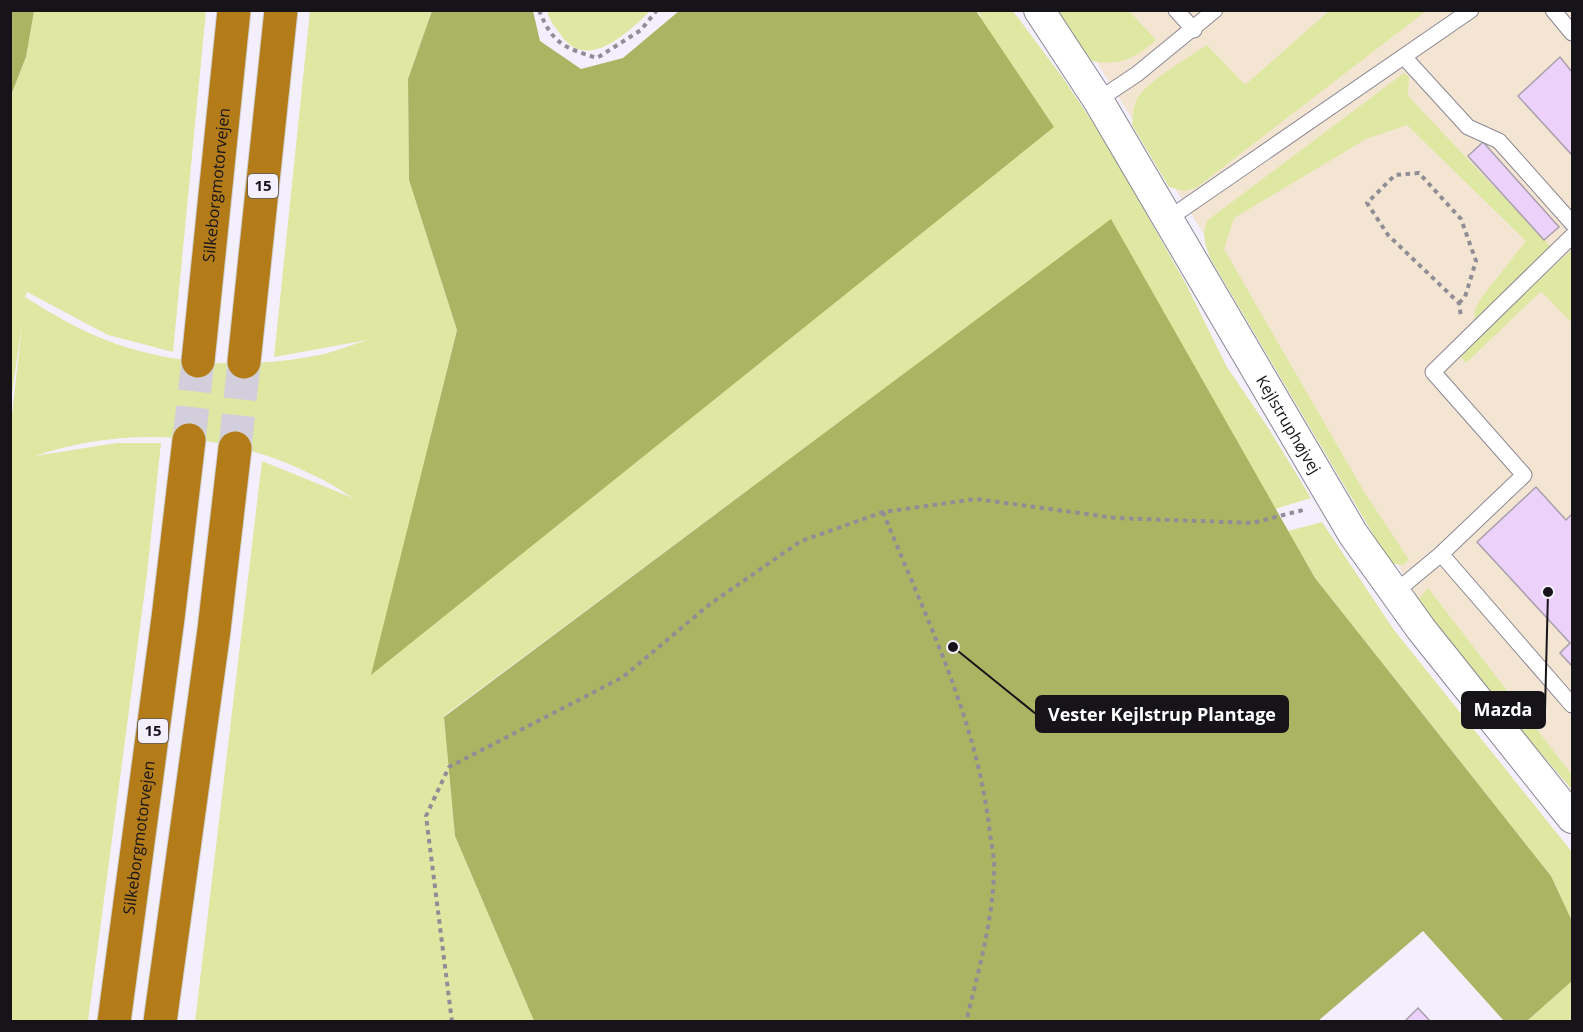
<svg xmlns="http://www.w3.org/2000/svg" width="1583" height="1032" viewBox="0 0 1583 1032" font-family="'Open Sans',sans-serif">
  <rect width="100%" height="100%" fill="#f3effd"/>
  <path fill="#f3e5d2" d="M 1065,11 L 1572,11 L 1572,787 L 1423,608 L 1203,233 Z"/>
  <path fill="#dfe8a2" d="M 34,11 L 206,11 L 173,352 L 108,335 L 27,292 L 25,297 C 40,306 54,315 69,323 C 146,365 240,372 324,354 C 339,350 353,344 368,340 L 274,357 L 310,11 L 432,11 L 408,79 L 409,180 L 457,330 L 372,673 L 981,16 L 976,11 L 1013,11 L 1063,78 L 1104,139 L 1186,284 L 1227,367 L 1269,429 L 1311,498 L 1275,509 L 1111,220 L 444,716 L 455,836 L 534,1021 L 195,1022 L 262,461 L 353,498 C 340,490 327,481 313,475 C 228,432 125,425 35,456 L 116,443 L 161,443 L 147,574 L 88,1021 L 11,1021 L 10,432 L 22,325 L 11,399 L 11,95 L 26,57 Z
    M 547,11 L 547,10 L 650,11 C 629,32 586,73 561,35 C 555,27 549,20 547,11 Z
    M 1054,11 L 1129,11 L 1156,40 C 1135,59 1120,66 1092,61 Z
    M 1329,11 L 1426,11 L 1196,188 L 1184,191 L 1169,187 L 1132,125 C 1133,118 1133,108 1136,101 C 1142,84 1191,56 1207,45 L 1245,85 Z
    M 1404,73 L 1409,77 L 1408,96 L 1550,246 L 1475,320 L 1475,309 L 1482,297 L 1526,241 L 1407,125 L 1366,139 L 1234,218 L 1224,249 L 1363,490 L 1409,560 L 1403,565 L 1390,563 L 1210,258 C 1205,244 1201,234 1208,220 Z
    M 1572,250 L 1572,323 L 1541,291 L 1466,363 L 1460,356 L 1539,279 Z
    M 1322,522 L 1394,630 L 1572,852 L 1572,921 L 1551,876 L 1315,578 L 1288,531 Z
    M 1428,588 L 1572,775 L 1572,790 L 1459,657 L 1419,599 Z
    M 1572,981 L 1572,1021 L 1527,1021 Z"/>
  <path fill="#abb462" d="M 11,10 L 34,11 L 26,57 L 11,95 Z
    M 432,11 L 533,11 L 540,41 L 581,69 L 623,58 L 679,11 L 976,11 L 1054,127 L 371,675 L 457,330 L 409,180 L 408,79 Z
    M 1111,219 L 1315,578 L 1551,876 L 1572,921 L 1572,981 L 1527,1021 L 1504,1021 L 1423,931 L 1318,1021 L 534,1021 L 455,836 L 444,717 Z"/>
  <path fill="#ecd1fb" stroke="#a79fac" stroke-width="1.5" d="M 1560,57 L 1572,72 L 1572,155 L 1518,96 Z
    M 1483,142 L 1559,227 L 1544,240 L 1468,156 Z
    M 1536,487 L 1566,520 L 1572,514 L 1572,666 L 1560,653 L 1570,643 L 1477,542 Z
    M 1418,1008 L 1431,1022 L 1404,1022 Z"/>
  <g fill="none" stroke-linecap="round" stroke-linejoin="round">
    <path stroke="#d2cedb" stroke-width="33" stroke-dasharray="33 16" stroke-linecap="butt" d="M 189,440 L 198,361
      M 235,448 L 244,362"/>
    <defs>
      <path id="lane" d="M 1176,10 L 1194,30
        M 1553,10 L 1572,33
        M 1404,57 L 1468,127 L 1499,141 L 1572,223
        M 1098,100 L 1137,74 L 1215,10
        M 1168,219 L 1471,10
        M 1441,554 L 1524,475 L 1433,372 L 1572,236
        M 1394,593 L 1441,554 L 1572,705"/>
      <g id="street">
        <path id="s1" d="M 1039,10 L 1098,100 L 1353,534 L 1421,629 L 1572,818"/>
      </g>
      <g id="highway">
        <path id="s2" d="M 198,361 L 234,10"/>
        <path d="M 244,362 L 281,10"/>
        <path id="s3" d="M 114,1022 L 168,618 L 189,440"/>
        <path d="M 160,1022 L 214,630 L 235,448"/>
      </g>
    </defs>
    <use href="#lane" stroke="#8b8793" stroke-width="17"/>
    <use href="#street" stroke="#8b8793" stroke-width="32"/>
    <use href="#highway" stroke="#d0d0d1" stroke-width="35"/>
    <path stroke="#908d96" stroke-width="4" stroke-dasharray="4.5 4.5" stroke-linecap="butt" d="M 539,10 C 552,43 564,48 597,58 L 641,30 L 657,10
      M 1459,303 L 1465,297 L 1476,261 L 1461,219 L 1419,173 L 1395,175 L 1367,203 L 1388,235 L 1459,303 L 1461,317
      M 883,512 C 925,616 978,721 990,834 C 992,847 995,861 994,874 C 992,924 978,973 966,1022
      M 452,1022 L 426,816 L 449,767 L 623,677 L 710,604 L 801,541 L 883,512 L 976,499 L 1116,518 L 1252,523 L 1307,509"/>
    <use href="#lane" stroke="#fff" stroke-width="15"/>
    <use href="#street" stroke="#fff" stroke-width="30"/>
    <use href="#highway" stroke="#b47c19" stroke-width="33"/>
  </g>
  <g text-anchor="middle" stroke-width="5" stroke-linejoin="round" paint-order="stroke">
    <g fill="#f3effd" stroke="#58565d" stroke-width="1.5">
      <rect x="248" y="174" width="30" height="24" rx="4.5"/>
      <rect x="138" y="719" width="30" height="24" rx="4.5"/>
    </g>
    <g font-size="15" font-weight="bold" fill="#161419">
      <text x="263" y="191">15</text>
      <text x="153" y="736">15</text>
    </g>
    <g font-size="16" fill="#161419" stroke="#f3effd">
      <text dy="6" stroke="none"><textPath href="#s2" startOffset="177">Silkeborgmotorvejen</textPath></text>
      <text dy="6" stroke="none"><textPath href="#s1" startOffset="484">Kejlstruphøjvej</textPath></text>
      <text dy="6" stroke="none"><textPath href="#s3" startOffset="186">Silkeborgmotorvejen</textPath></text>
    </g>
  </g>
  <path fill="none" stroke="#161419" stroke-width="2" d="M1548 592L1545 710M953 647L1036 714"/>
  <g fill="#161419" stroke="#f3effd" stroke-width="2">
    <circle cx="1548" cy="592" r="6"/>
    <circle cx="953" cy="647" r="6"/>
  </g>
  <g fill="#161419" stroke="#161419" stroke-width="2">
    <rect x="1462" y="692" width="83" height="36" rx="6"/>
    <rect x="1036" y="696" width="252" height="36" rx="6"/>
  </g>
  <g font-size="18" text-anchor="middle" font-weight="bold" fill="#fff">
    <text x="1503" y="716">Mazda</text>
    <text x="1162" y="721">Vester Kejlstrup Plantage</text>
  </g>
  <rect width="1583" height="1032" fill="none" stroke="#161419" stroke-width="24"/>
</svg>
